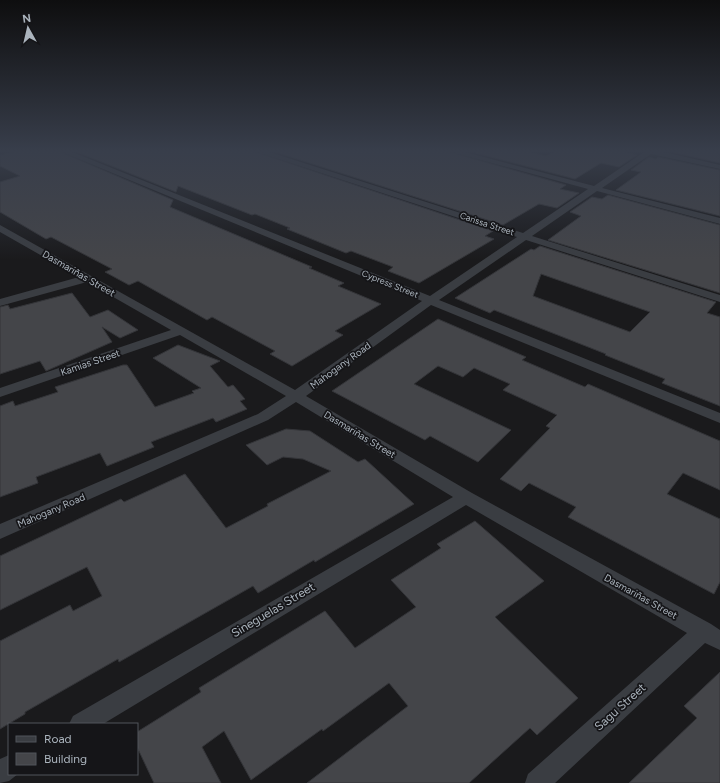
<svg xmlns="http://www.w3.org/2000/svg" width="720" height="783" viewBox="0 0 720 783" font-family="Figtree,sans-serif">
  <rect width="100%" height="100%" fill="#1a1a1c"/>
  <path fill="#444549" stroke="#343539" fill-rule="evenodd" d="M 20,150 L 56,150 L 173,200 L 170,207 L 312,267 L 309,268 L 344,283 L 338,286 L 381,304 L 335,331 L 343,335 L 292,366 L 270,354 L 275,351 L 212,317 L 207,320 L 138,281 L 129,285 L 105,272 L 112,269 L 51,237 L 46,239 L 0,212 L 0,182 L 20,176 L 0,166 L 0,155 Z
    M 72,150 L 250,150 L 493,231 L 485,236 L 494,239 L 419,283 L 388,271 L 393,267 L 351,251 L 346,253 L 287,229 L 290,228 L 255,214 L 252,215 L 178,186 L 176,192 Z
    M 269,150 L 443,150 L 566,185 L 560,189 L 579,193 L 557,208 L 539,204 L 503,225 Z
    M 464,150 L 522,150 L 546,156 L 557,150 L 620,150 L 637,155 L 619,167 L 601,163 L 575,179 Z
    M 669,150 L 720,150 L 720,163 L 667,151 Z
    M 649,157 L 656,159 L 658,157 L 720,170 L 720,216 L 616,190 L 641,172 L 631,170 Z
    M 608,195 L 720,225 L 720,293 L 548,240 L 581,216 L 570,212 L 592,197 L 602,199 Z
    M 540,246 L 716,302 L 707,313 L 720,317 L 720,406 L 662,383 L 665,379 L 605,355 L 606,354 L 494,310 L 490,313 L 455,298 L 531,249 L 534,250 ZM 541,274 L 650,312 L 630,332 L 533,296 Z
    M 72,293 L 90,317 L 108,310 L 138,330 L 120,338 L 102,327 L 112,342 L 46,371 L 40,361 L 0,374 L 0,307 L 8,305 L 10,309 Z
    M 438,319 L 526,357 L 522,360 L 585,387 L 588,384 L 720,441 L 720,490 L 683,473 L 667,494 L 720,519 L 720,582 L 714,594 L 568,517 L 576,507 L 529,483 L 521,491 L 500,479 L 550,428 L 546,426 L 557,415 L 503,390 L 510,384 L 474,368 L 463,377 L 438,366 L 414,384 L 511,430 L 478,462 L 430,436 L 425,440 L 332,391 Z
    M 178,345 L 220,361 L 210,366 L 228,387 L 233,385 L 245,399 L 240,401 L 247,409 L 216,422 L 213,418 L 151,442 L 154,447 L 107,466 L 100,453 L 36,477 L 38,483 L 0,497 L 0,406 L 13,401 L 15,406 L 58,392 L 55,387 L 123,365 L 127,365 L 155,407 L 194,393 L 192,391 L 201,388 L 153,358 Z
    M 286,429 L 310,431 L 358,462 L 365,459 L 414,504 L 315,562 L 314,560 L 258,593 L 253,586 L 119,662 L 118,659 L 25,712 L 25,714 L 0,729 L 0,641 L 70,605 L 73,611 L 102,596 L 87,567 L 0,610 L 0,556 L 121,499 L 124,502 L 185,474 L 226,528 L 268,506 L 267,504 L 331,471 L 303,459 L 283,457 L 267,465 L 246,445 Z
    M 475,521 L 544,581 L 495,617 L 578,698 L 537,735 L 530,728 L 469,783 L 307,783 L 408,706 L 389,683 L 323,731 L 322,729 L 251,780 L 224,731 L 202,747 L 221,783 L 154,783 L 137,747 L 137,732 L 201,692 L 199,688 L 325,611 L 355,648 L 416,607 L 391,580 L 441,548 L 437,544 Z
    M 720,672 L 720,783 L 629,783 L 697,718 L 684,706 Z"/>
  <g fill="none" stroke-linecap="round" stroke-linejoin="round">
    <path fill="#3a3d42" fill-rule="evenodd" d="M 57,150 L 67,150 L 430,296 L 517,237 L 251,150 L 263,150 L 523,233 L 588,189 L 444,150 L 457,150 L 594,186 L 644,152 L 640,150 L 655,150 L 720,165 L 720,169 L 651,154 L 602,188 L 720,218 L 720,224 L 597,191 L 532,236 L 720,295 L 720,302 L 526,240 L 439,300 L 720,413 L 720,423 L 431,305 L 306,396 L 472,493 L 711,624 L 720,630 L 720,650 L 705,643 L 555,783 L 525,783 L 528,774 L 687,633 L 466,505 L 103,724 L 69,724 L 73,716 L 453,497 L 296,402 L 268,420 L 0,539 L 0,524 L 258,414 L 286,396 L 180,335 L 0,397 L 0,388 L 171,330 L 87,282 L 0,306 L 0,299 L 79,277 L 0,232 L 0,225 L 295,390 L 422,301 Z
      M 9,755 L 9,774 L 18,774 L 9,781 L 0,783 L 0,759 Z"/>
  </g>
  <linearGradient id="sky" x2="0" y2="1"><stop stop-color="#0e0e0f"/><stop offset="0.58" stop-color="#383e4b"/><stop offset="1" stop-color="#383e4b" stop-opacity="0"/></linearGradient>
  <rect width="720" height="260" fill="url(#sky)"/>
  <g text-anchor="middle" stroke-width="3.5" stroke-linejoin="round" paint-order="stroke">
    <g font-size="9" fill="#abb4bd" stroke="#151518">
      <text transform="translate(487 224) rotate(18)" y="3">Carissa Street</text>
      <text transform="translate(390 284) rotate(22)" y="3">Cypress Street</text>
    </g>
    <g font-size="10" fill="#abb4bd" stroke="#151518">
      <text transform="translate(79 273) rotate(30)" y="4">Dasmariñas Street</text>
      <text transform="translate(90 362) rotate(-19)" y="4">Kamias Street</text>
      <text transform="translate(340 365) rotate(-36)" y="4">Mahogany Road</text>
      <text transform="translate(360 434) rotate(31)" y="4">Dasmariñas Street</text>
      <text transform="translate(51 510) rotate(-23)" y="4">Mahogany Road</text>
      <text transform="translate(641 596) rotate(29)" y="4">Dasmariñas Street</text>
    </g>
    <g font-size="12" fill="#abb4bd" stroke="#151518">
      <text transform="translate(273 610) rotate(-31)" y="4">Sineguelas Street</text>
      <text transform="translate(620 707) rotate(-42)" y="4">Sagu Street</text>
    </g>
  </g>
  <rect x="8" y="723" width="130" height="52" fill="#151518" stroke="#51555a"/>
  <rect x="16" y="736" width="20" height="6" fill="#3a3d42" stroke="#51555a"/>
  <text x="44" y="743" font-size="12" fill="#abb4bd">Road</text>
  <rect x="16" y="753" width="20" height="12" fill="#444549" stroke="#51555a"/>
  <text x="44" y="763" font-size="12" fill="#abb4bd">Building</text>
  <g transform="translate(28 28) rotate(352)" stroke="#151518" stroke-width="3" paint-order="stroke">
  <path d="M0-3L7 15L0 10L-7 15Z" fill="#abb4bd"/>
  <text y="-6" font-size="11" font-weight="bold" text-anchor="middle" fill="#abb4bd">N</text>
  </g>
</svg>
